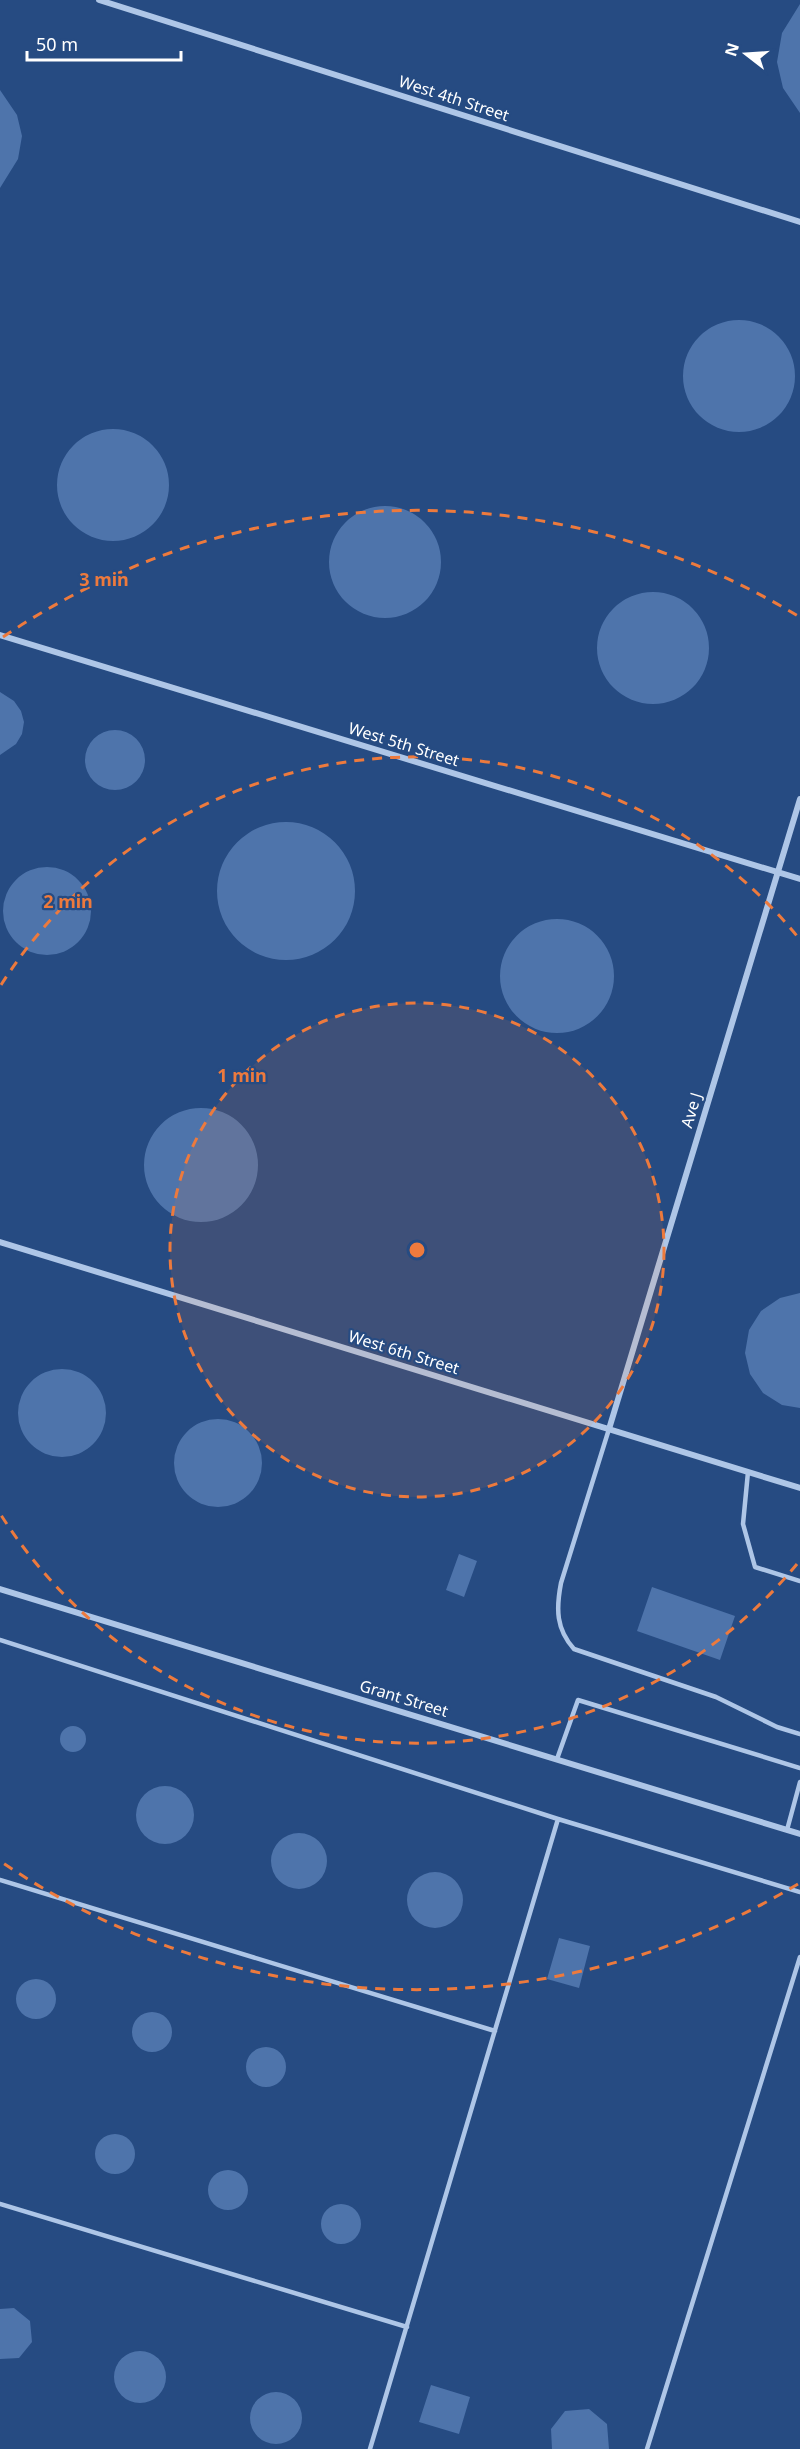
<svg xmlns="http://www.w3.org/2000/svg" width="800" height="2449" viewBox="0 0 800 2449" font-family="'Noto Sans',sans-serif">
  <rect width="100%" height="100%" fill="#264b82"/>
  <path fill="#4e74ab" d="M 800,4 L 800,113 L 783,88 L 777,62 L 782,33 Z
    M 0,90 L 17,115 L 22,136 L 18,159 L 0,188 Z
    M683 376a56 56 0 1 1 112 0a56 56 0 1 1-112 0Z
    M57 485a56 56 0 1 1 112 0a56 56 0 1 1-112 0Z
    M329 562a56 56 0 1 1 112 0a56 56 0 1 1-112 0Z
    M597 648a56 56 0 1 1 112 0a56 56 0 1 1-112 0Z
    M 0,692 L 14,701 L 21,711 L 24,722 L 22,734 L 16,744 L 0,755 Z
    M85 760a30 30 0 1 1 60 0a30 30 0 1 1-60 0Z
    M217 891a69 69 0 1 1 138 0a69 69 0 1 1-138 0Z
    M3 911a44 44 0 1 1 88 0a44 44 0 1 1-88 0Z
    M500 976a57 57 0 1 1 114 0a57 57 0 1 1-114 0Z
    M144 1165a57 57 0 1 1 114 0a57 57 0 1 1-114 0Z
    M 800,1293 L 800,1408 L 782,1405 L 763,1393 L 750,1374 L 745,1353 L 749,1330 L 761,1311 L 780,1298 Z
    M18 1413a44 44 0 1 1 88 0a44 44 0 1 1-88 0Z
    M174 1463a44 44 0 1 1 88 0a44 44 0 1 1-88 0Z
    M 459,1554 L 477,1561 L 464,1597 L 446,1590 Z
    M 652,1587 L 735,1616 L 720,1660 L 637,1631 Z
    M60 1739a13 13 0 1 1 26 0a13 13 0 1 1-26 0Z
    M136 1815a29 29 0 1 1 58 0a29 29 0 1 1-58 0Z
    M271 1861a28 28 0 1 1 56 0a28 28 0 1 1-56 0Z
    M407 1900a28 28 0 1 1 56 0a28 28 0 1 1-56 0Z
    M 559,1938 L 590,1946 L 579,1988 L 547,1979 Z
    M16 1999a20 20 0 1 1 40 0a20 20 0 1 1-40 0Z
    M132 2032a20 20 0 1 1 40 0a20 20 0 1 1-40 0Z
    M246 2067a20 20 0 1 1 40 0a20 20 0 1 1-40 0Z
    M95 2154a20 20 0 1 1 40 0a20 20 0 1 1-40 0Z
    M208 2190a20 20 0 1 1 40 0a20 20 0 1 1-40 0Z
    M321 2224a20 20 0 1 1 40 0a20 20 0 1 1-40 0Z
    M 14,2308 L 30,2321 L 32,2342 L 19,2358 L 0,2359 L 0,2309 Z
    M114 2377a26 26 0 1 1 52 0a26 26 0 1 1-52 0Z
    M 431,2385 L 470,2397 L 459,2434 L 419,2422 Z
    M250 2418a26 26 0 1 1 52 0a26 26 0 1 1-52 0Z
    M 589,2409 L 607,2424 L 609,2449 L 552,2449 L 551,2429 L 565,2411 Z"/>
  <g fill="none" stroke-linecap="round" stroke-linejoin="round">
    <path stroke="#aec6e7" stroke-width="4.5" d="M 609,1429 L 561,1583 C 556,1609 556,1629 574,1649 L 716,1697 L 777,1727 L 800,1734
      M 748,1472 L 743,1524 L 755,1567 L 800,1581
      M 0,1640 L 558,1819 L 800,1892
      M 557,1759 L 578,1700 L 800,1768
      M 787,1830 L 800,1782
      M 0,1880 L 495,2031
      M 0,2204 L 407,2327
      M 370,2449 L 558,1819
      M 647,2449 L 800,1957"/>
    <path stroke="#aec6e7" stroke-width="6" d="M 99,0 L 800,222
      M 0,635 L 800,879
      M 0,1242 L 800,1488
      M 609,1429 L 800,799
      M 0,1589 L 800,1834"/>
  </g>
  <circle cx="417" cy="1250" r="247" fill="#ed7a3d" fill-opacity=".12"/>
  <g fill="none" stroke="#ed7a3d" stroke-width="3" stroke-dasharray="10 8">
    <circle cx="417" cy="1250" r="247"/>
    <path d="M797 1564A493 493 0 0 1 1 1515M1 985A493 493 0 0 1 797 936"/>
    <path d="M798 1884A740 740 0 0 1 3 1863M3 637A740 740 0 0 1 798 616"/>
  </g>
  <g text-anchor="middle" stroke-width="4.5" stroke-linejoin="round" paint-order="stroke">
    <g font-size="16" fill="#fff" stroke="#264b82">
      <text transform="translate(454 98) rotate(18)" y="6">West 4th Street</text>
      <text transform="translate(404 744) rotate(17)" y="6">West 5th Street</text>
      <text transform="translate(691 1110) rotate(-73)" y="6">Ave J</text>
      <text transform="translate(404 1352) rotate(17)" y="6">West 6th Street</text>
      <text transform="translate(404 1698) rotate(17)" y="6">Grant Street</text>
    </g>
  </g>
  <circle cx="417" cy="1250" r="9" fill="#ed7a3d" stroke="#264b82" stroke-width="3"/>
  <g font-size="18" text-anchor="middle" font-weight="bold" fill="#ed7a3d" stroke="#264b82" stroke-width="4.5" stroke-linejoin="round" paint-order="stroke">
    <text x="104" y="586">3 min</text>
    <text x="68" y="908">2 min</text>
    <text x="242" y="1082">1 min</text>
  </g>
  <g transform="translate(746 54) rotate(287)" stroke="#264b82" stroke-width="4.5" paint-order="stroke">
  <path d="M0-4.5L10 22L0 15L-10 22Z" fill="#ffffff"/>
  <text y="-9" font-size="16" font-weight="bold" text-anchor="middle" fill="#ffffff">N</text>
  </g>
  <path d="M27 51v9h154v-9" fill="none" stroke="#ffffff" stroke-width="3"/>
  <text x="36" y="51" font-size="18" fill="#ffffff" stroke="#264b82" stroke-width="4.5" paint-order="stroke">50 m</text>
</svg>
